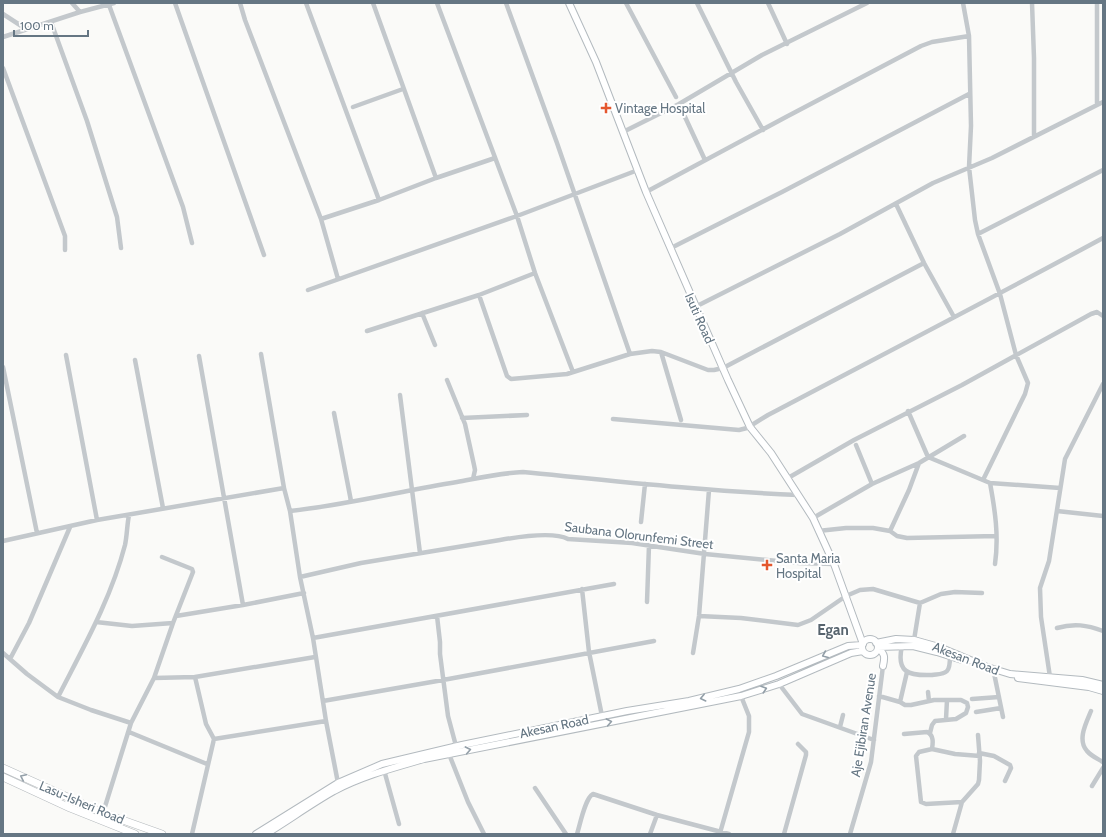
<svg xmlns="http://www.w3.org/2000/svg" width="1106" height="837" viewBox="0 0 1106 837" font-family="Cabin,sans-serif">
  <rect width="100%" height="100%" fill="#fafaf8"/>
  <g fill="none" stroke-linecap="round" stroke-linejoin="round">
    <defs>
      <path id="secondary" d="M 569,3 L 596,62 L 646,192 L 728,380 L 750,427 L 771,453 L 813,518 L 834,564 L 863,644
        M862 647a8 8 0 1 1 16 0a8 8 0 1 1-16 0Z
        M 876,643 L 896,639 L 914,640 L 939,647 L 987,667 L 1010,674 L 1082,680 L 1103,685
        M 878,647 L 913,646 L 937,652 L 962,660
        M 878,648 C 885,654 885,657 883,666
        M 1018,678 L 1089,687 L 1103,691
        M 256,834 L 338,783 L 382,764 L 462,745 L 627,711 L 689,701 L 739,689 L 776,676 L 848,646 L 862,645
        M 266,834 C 289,820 311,804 334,791 C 362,776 393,768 424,759 L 741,696 L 779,684 L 851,653 L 863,651"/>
      <path id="primary" d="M 3,768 L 103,813 L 162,834
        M 3,777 L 70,808 L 135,834"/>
    </defs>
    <use href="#secondary" stroke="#b3babf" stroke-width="8"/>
    <use href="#primary" stroke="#b5babe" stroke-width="8"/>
    <path stroke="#c3c8cc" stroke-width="4.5" d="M 72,3 L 80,12
      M 175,3 L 264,255
      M 240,3 L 245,20 L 321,219 L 338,279
      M 306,3 L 379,200
      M 373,3 L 436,178
      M 437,3 L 517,216 L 535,273 L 573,372
      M 506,3 L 557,143 L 630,354
      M 626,3 L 676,97
      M 697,3 L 736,82 L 763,130
      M 768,3 L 787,44
      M 963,3 L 969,36 L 971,126 L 969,167 L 975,220 L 978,234 L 1000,294 L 1016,355 L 1028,383 L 1025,394 L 983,480
      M 1032,3 L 1034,58 L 1034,136
      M 1097,3 L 1097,104
      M 109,5 L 183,207 L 192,243
      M 3,14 L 26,29
      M 51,22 L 87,121 L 117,217 L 121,248
      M 3,37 L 80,12 L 114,3
      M 3,68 L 65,236 L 65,250
      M 679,104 L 705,160
      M 353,107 L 403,89
      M 623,132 L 679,104 L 762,55 L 867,3
      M 646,192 L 786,117 L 921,46 L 932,42 L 969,36
      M 896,204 L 924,263 L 954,317
      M 321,219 L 379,200 L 436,178 L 495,158
      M 978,234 L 1103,170
      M 671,248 L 782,192 L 969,94
      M 308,290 L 517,216 L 638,170
      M 479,295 L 507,376 L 511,379 L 567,374 L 630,354 L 652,351 L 661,352 L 708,370 L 714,370 L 723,368 L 924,263
      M 695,307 L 840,234 L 933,183 L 992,158 L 1103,102
      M 422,313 L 435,345
      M 367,331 L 479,295 L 535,273
      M 661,352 L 681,420
      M 261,354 L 284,488
      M 66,355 L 97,520
      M 199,356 L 243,605
      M 135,360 L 163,508
      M 3,367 L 37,533
      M 447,380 L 465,424 L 474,465 L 475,470 L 473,479
      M 400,395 L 420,553
      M 908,411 L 928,457 L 990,483 L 1060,488
      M 334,413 L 351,501
      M 462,418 L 527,415
      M 613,419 L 739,430 L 747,428 L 768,415 C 880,356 992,298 1103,238
      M 856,445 L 872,484
      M 788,478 L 854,440 L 962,385 L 1091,314 L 1097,312 L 1103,316
      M 990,483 C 995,510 999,536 995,564
      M 290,511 C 346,505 401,491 457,482 C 479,478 501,473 523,472 C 615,481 706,491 798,495
      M 1057,511 L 1103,516
      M 813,518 L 872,484 L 919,463 L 964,436
      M 641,522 L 645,484
      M 818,531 L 846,528 L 873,528 L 890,531 L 897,536 L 907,538 L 996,536
      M 890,531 L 909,490 L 919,463
      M 3,541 L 97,520 L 284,488 L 290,511 L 300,577 L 313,638 L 326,721 L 338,783
      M 300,577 L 361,563 L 500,540 C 517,537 553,531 568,539 L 632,543 L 705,554 L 799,563 L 834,564
      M 582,589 L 589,652 L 602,716
      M 647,602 L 649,545
      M 176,616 L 243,605 L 304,593
      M 437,616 L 440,642 L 440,654 L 448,716 L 456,746
      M 699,616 L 741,618 L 798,625 L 811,620 L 846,596 L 860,590 L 873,589 L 920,603 L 941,594 L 955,592 L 982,593
      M 96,622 L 132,626 L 173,623
      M 1057,628 C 1074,623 1087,625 1103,631
      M 313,638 L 614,584
      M 914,640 L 920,603
      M 902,646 C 896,672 908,676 932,675 C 936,674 943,675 947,671 C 950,668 950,661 950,656
      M 3,653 L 27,674 L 58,697 L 91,710 L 131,723
      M 693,653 L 699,616 L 709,490
      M 10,659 L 29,623 L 70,527
      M 994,673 L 1003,717
      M 1050,677 L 1041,617 L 1040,588 L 1049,561 L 1065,459 L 1103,384
      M 154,678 L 195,677 L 315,657
      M 779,684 L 802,714 L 874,740
      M 928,692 L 929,701
      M 879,696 L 900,702 L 907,672
      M 58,697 C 83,648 111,599 125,545 C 127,536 127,525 129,515
      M 972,699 L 999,697
      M 323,701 L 443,680 L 654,641
      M 900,702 L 905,705 L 911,705 L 934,700 L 961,700 L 967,703 L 968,707 L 966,713 L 956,719 L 935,721 L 932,725 L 930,733
      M 1091,711 C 1086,723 1077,740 1087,751 C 1091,756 1098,759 1103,762
      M 976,712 L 1001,708
      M 946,719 L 947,700
      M 840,727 L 843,715
      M 129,732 L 207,764
      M 904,734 L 927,732 C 934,735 933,743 932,749 L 919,752 L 916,756 L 921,802 L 926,804 L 962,802
      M 214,739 L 326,721
      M 932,749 L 955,754 L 980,756
      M 979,753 L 994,756 L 1010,765 L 1011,768 L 1005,781
      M 449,754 L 468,802 L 484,834
      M 384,770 L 399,824
      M 1092,786 L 1103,768
      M 535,788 L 566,834
      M 103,813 L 131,723 L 154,678 L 173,623 L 193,572 L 192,569 L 162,557
      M 720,833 L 749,732 L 749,716 L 741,696
      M 192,834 L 214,739 L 206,724 L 195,677
      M 577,834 C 580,825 585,798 593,794 L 657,815 L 729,834
      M 650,834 L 657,815
      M 784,834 L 806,755 L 806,752 L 798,744
      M 850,834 L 871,762 L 883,666
      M 953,834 L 962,802 L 978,784 L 979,780 L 980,761 L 978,735"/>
    <use href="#secondary" stroke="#fff" stroke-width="6"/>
    <use href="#primary" stroke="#fff" stroke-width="7"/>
  </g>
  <defs><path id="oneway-chevron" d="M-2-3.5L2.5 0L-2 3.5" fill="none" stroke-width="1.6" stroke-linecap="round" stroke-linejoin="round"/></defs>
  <g stroke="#939fa8">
    <use href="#oneway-chevron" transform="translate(825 655) rotate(157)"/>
    <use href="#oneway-chevron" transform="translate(764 689) rotate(-18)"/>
    <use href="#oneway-chevron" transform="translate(703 698) rotate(167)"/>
    <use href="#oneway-chevron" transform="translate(609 722) rotate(-11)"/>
    <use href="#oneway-chevron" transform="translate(468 750) rotate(-11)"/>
    <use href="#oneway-chevron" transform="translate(23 777) rotate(-155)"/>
  </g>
  <g fill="#e4572e" stroke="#fff" stroke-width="1.5">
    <path d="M604 102h4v4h4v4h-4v4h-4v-4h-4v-4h4z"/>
    <path d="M765 559h4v4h4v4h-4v4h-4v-4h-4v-4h4z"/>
  </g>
  <g text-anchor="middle" stroke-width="4" stroke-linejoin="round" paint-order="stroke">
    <g font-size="13" fill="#657683" stroke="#fff" text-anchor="start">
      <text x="615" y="113">Vintage Hospital</text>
      <text x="776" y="563">Santa Maria<tspan x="776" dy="15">Hospital</tspan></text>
    </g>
    <g font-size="13" fill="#657683" stroke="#fff">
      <text transform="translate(700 318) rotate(66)" y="5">Isuti Road</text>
      <text transform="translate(639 535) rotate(7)" y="5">Saubana Olorunfemi Street</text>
      <text transform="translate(966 658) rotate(21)" y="5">Akesan Road</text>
      <text transform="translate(863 725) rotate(-81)" y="5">Aje Ejibiran Avenue</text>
      <text transform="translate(554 726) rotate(-12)" y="5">Akesan Road</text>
      <text transform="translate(82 802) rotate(23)" y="5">Lasu-Isheri Road</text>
    </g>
    <g font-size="15" font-weight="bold" fill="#57646e" stroke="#fff">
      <text x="833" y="635">Egan</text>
    </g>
  </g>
  <rect width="1106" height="837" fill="none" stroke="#657683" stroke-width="8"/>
  <path d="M14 30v6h74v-6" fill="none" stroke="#657683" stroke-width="2"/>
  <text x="20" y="30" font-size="12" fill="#657683" stroke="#ffffff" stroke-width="3" paint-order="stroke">100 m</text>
</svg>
